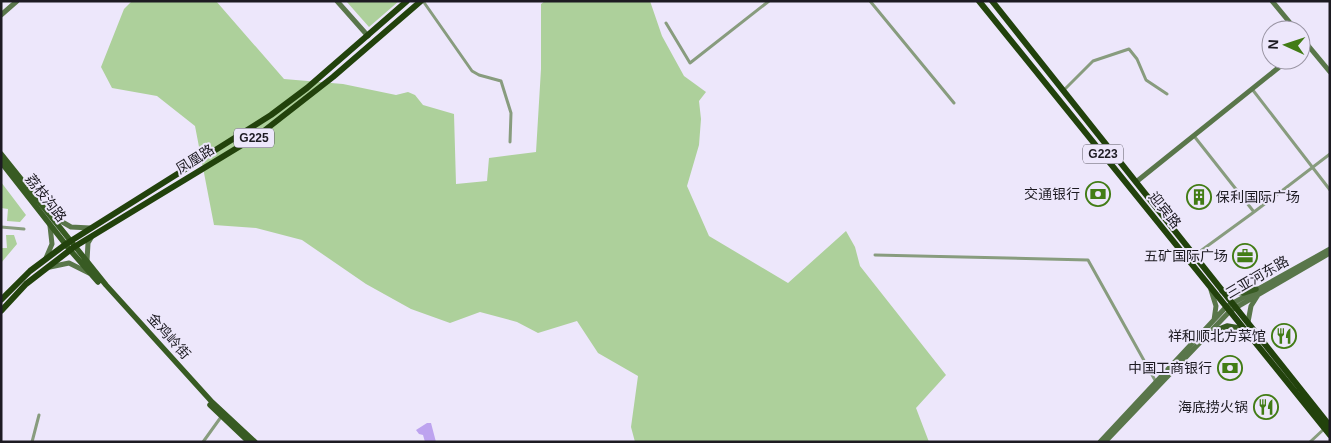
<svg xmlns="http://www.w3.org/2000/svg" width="1331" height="443" viewBox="0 0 1331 443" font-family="Helvetica,'Noto Sans SC',sans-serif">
  <rect width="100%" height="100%" fill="#ede7fb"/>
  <path fill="#add09b" d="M 132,1 L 216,1 L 284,79 L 343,84 L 396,95 L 408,92 L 415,95 L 423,105 L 454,114 L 456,184 L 487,181 L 489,158 L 536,152 L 541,69 L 541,4 L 545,1 L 650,1 L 662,36 L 684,76 L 706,92 L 699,101 L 701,119 L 699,145 L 687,186 L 709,236 L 788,283 L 846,231 L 855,247 L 860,266 L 946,375 L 916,408 L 929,442 L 635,442 L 631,427 L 638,376 L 598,353 L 577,321 L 538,333 L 517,322 L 480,312 L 450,323 L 411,309 L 366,284 L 302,240 L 256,228 L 214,225 L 195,126 L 157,96 L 112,88 L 101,67 L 124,9 Z
    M 346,1 L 399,1 L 369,27 Z
    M 1,182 L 26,215 L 20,222 L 7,221 L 8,209 L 1,208 Z
    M 6,235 L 14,235 L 17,244 L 1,263 L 1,248 L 7,248 Z"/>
  <path fill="#bda3ef" d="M 427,423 L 431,423 L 436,442 L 425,442 L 423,435 L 419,434 L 416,430 Z"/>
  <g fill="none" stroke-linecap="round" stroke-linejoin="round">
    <path stroke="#889c7e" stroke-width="3" d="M 423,1 L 472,71 L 479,75 L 501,81 L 511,113 L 510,142
      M 870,1 L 954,103
      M 666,23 L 690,63 L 769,1
      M 1252,89 L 1330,190
      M 1064,90 L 1093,61 L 1129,49 L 1137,59 L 1146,80 L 1167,94
      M 1194,136 L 1254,212 L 1195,255
      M 1254,212 L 1330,154
      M 1,227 L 24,229
      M 875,255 L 1088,260 L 1156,382
      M 32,442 L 39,415
      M 203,442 L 221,417
      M 1310,442 L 1324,429"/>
    <path stroke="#59764a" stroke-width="5" d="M 337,1 L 368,36
      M 1272,1 L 1296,30
      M 1,15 L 17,1
      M 1301,37 L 1330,72
      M 1301,50 L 1307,44
      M 1136,182 L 1288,60
      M 52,216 L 71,227 L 90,228
      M 46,258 L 52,244 L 50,226
      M 87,261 L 88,243 L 91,238
      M 50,267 L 69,263 L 89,273
      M 1211,290 L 1216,306 L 1214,320
      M 1248,322 L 1251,306 L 1258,295
      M 1100,442 L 1226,307 L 1330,249
      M 1105,442 L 1230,311 L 1330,253"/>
    <path stroke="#385b23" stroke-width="5.5" d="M 1,154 L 106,285 L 212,402 L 255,442
      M 1,162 L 70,250 L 98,282
      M 1222,291 L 1243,293 L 1256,289
      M 1209,333 L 1227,326 L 1245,329
      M 210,405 L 249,442"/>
    <path stroke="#22420c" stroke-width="6" d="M 979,1 L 1330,435
      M 992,1 L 1330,426
      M 1,300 L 30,271 L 66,244 L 271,115 L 307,88 L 407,1
      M 1,311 L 26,284 L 74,247 L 260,134 L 333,77 L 421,1"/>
  </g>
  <defs>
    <symbol id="bank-ring" viewBox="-11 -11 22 22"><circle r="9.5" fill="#ede7fb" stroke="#427c15" stroke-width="1.5"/><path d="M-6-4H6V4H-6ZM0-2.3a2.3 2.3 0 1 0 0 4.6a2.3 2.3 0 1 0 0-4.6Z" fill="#427c15"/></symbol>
    <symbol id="building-ring" viewBox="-11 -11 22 22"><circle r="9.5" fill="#ede7fb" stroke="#427c15" stroke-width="1.5"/><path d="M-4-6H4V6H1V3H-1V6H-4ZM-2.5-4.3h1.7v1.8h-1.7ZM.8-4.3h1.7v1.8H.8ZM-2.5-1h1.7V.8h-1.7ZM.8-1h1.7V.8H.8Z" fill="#427c15"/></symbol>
    <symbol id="office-ring" viewBox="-11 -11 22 22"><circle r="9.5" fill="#ede7fb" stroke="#427c15" stroke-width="1.5"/><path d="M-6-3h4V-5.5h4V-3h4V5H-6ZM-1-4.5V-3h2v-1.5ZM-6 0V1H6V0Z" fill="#427c15"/></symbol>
    <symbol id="restaurant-ring" viewBox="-11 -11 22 22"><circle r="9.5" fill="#ede7fb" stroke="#427c15" stroke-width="1.5"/><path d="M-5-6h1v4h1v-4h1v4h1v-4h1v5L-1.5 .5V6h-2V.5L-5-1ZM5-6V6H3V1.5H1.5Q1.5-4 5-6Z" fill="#427c15"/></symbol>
  </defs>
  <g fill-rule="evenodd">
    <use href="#bank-ring" x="1084" y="180" width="28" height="28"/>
    <use href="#building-ring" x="1185" y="183" width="28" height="28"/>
    <use href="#office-ring" x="1231" y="242" width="28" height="28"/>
    <use href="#restaurant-ring" x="1270" y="322" width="28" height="28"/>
    <use href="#bank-ring" x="1216" y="354" width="28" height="28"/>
    <use href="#restaurant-ring" x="1252" y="393" width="28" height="28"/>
  </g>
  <g text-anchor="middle" stroke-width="4" stroke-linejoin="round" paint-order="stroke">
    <g fill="#ede7fb" stroke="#5b5863" stroke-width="1">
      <rect x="234" y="128.5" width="40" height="19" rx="4"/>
      <rect x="1083" y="144.5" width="40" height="19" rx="4"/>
    </g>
    <g font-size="12" font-weight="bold" fill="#1d1b22">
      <text x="254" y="142">G225</text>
      <text x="1103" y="158">G223</text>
    </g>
    <g font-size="14" fill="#1d1b22" stroke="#ede7fb">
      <text transform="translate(195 159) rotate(-32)" y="5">凤凰路</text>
      <text transform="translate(46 198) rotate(52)" y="5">荔枝沟路</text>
      <text transform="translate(1165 210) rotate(51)" y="5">迎宾路</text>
      <text transform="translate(1257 277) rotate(-30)" y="5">三亚河东路</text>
      <text transform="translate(169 336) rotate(48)" y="5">金鸡岭街</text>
    </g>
    <g font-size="14" fill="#1d1b22" stroke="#ede7fb" text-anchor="end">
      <text x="1080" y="199">交通银行</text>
      <text x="1216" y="202" text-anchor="start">保利国际广场</text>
      <text x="1228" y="261">五矿国际广场</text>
      <text x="1266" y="341">祥和顺北方菜馆</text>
      <text x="1212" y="373">中国工商银行</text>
      <text x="1248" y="412">海底捞火锅</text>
    </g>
  </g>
  <rect width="1331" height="443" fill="none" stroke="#1d1b22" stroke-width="5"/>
  <g transform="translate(1286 45) rotate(273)"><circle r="24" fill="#ede7fb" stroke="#9a95a4"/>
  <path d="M0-4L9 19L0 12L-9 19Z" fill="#427c15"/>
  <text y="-8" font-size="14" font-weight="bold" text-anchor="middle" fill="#1d1b22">N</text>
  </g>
</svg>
